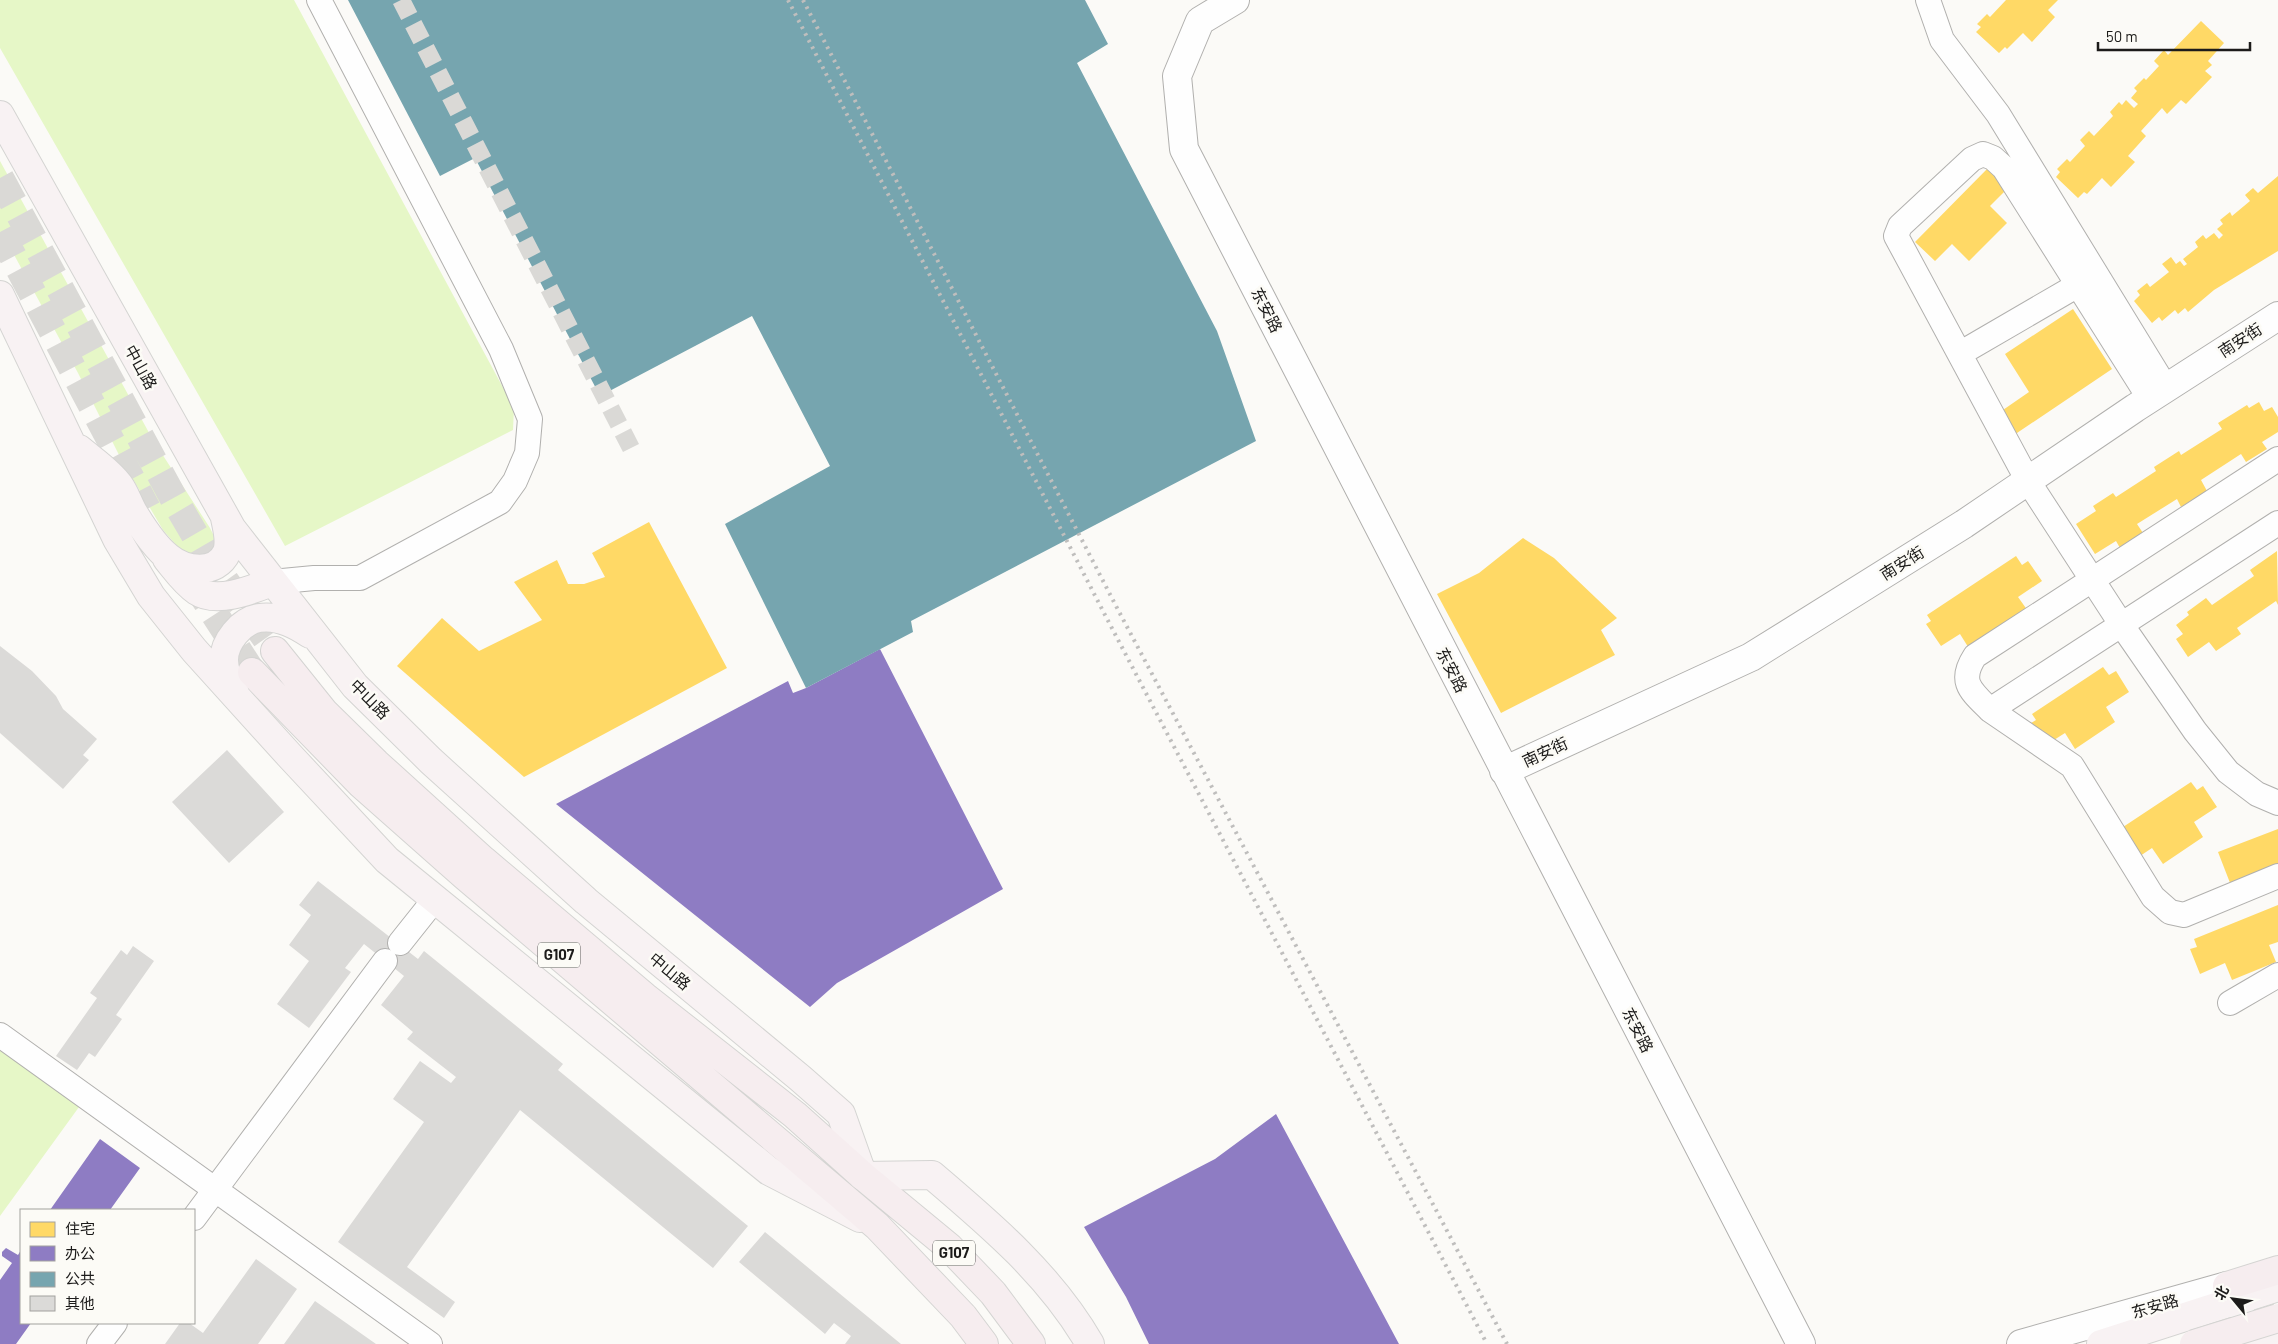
<svg xmlns="http://www.w3.org/2000/svg" width="2278" height="1344" viewBox="0 0 2278 1344" font-family="Barlow,'Noto Sans SC',sans-serif">
  <rect width="100%" height="100%" fill="#fbfaf7"/>
  <path fill="#e6f7c7" d="M 0,0 L 294,0 L 514,408 L 513,430 L 285,546 L 0,48 Z
    M 0,161 L 153,440 L 210,528 L 219,546 L 217,551 L 190,561 L 163,530 L 121,459 L 78,373 L 12,251 L 0,232 Z
    M 0,1050 L 79,1107 L 0,1216 Z"/>
  <path fill="#ffd966" d="M 2006,0 L 2058,0 L 2048,10 L 2055,17 L 2032,42 L 2023,33 L 2007,49 L 2005,47 L 1999,53 L 1976,32 L 1981,27 L 1977,24 L 1987,14 L 1990,17 Z
    M 2201,21 L 2224,43 L 2208,61 L 2212,65 L 2205,71 L 2212,77 L 2186,104 L 2181,100 L 2167,114 L 2162,108 L 2141,131 L 2146,136 L 2128,156 L 2135,162 L 2111,187 L 2102,178 L 2087,194 L 2084,192 L 2078,198 L 2056,177 L 2060,172 L 2057,169 L 2067,159 L 2070,162 L 2085,146 L 2080,140 L 2089,131 L 2094,136 L 2113,116 L 2110,112 L 2119,102 L 2122,105 L 2126,100 L 2134,108 L 2138,104 L 2131,98 L 2137,91 L 2134,88 L 2144,78 L 2146,80 L 2159,66 L 2154,61 L 2164,50 L 2168,55 Z
    M 1988,168 L 2008,188 L 1990,206 L 2007,223 L 1969,261 L 1952,244 L 1935,261 L 1915,242 Z
    M 2278,176 L 2278,251 L 2214,290 L 2188,312 L 2185,308 L 2178,314 L 2175,310 L 2162,321 L 2159,317 L 2152,323 L 2134,301 L 2140,295 L 2137,291 L 2147,283 L 2150,287 L 2169,272 L 2162,264 L 2171,257 L 2176,264 L 2180,261 L 2184,266 L 2187,264 L 2183,259 L 2198,247 L 2195,242 L 2203,235 L 2206,239 L 2214,233 L 2219,239 L 2223,235 L 2217,229 L 2223,224 L 2220,220 L 2230,212 L 2232,216 L 2250,201 L 2245,195 L 2253,188 L 2258,193 Z
    M 2073,309 L 2112,369 L 2014,435 L 2000,412 L 2029,392 L 2005,354 Z
    M 2259,402 L 2264,411 L 2272,407 L 2278,417 L 2278,432 L 2262,442 L 2267,449 L 2246,462 L 2241,454 L 2201,480 L 2207,491 L 2181,507 L 2177,499 L 2137,524 L 2143,533 L 2120,548 L 2116,541 L 2095,554 L 2076,524 L 2096,511 L 2093,506 L 2113,493 L 2116,497 L 2156,471 L 2154,467 L 2179,451 L 2181,455 L 2222,429 L 2218,423 L 2247,405 L 2249,408 Z
    M 649,522 L 727,668 L 524,777 L 397,666 L 442,618 L 479,651 L 542,620 L 514,582 L 557,560 L 568,584 L 584,584 L 605,577 L 592,553 Z
    M 1523,538 L 1554,558 L 1617,618 L 1601,630 L 1615,655 L 1501,713 L 1437,594 L 1479,573 Z
    M 2277,551 L 2278,605 L 2276,601 L 2237,628 L 2241,634 L 2216,651 L 2209,642 L 2188,657 L 2176,639 L 2183,634 L 2176,625 L 2189,615 L 2187,612 L 2206,598 L 2212,605 L 2254,576 L 2250,570 Z
    M 2016,556 L 2022,565 L 2028,561 L 2042,581 L 2018,597 L 2028,611 L 1970,650 L 1960,634 L 1941,646 L 1926,624 L 1931,621 L 1927,615 Z
    M 2103,667 L 2109,675 L 2116,671 L 2129,692 L 2106,707 L 2115,722 L 2075,749 L 2065,733 L 2046,745 L 2031,723 L 2036,720 L 2032,714 Z
    M 2191,782 L 2197,790 L 2203,786 L 2217,807 L 2194,822 L 2203,837 L 2163,864 L 2152,848 L 2134,860 L 2120,829 Z
    M 2278,829 L 2278,870 L 2232,888 L 2218,852 Z
    M 2278,905 L 2278,942 L 2269,945 L 2276,962 L 2232,980 L 2225,963 L 2200,974 L 2190,949 L 2197,947 L 2194,939 Z"/>
  <path fill="#8e7cc3" d="M 880,649 L 1003,889 L 837,983 L 810,1007 L 556,804 L 788,681 L 793,693 L 806,688 Z
    M 1276,1114 L 1399,1344 L 1149,1344 L 1126,1297 L 1084,1227 L 1215,1159 Z
    M 100,1139 L 140,1168 L 110,1210 L 50,1210 Z
    M 6,1248 L 18,1255 L 21,1250 L 21,1323 L 31,1323 L 16,1344 L 0,1344 L 0,1280 L 12,1263 L 2,1256 L 2,1252 Z"/>
  <path fill="#76a5af" d="M 348,0 L 1085,0 L 1108,44 L 1077,63 L 1217,331 L 1256,441 L 911,621 L 913,632 L 806,688 L 725,524 L 830,466 L 752,316 L 600,396 L 475,158 L 440,176 Z"/>
  <path fill="#dbdad8" d="M 0,646 L 32,671 L 56,696 L 63,709 L 97,739 L 83,755 L 89,760 L 63,789 L 0,733 Z
    M 227,750 L 284,812 L 229,863 L 172,802 Z
    M 318,881 L 418,959 L 424,951 L 563,1064 L 558,1070 L 748,1226 L 713,1268 L 520,1110 L 407,1267 L 455,1302 L 444,1318 L 338,1242 L 424,1122 L 393,1099 L 420,1061 L 451,1083 L 456,1077 L 407,1039 L 413,1032 L 381,1005 L 404,976 L 364,944 L 345,968 L 351,972 L 309,1028 L 277,1004 L 309,961 L 289,945 L 311,915 L 299,905 Z
    M 133,946 L 154,961 L 116,1015 L 122,1019 L 95,1057 L 89,1053 L 77,1070 L 56,1056 L 97,998 L 90,993 L 121,950 L 127,955 Z
    M 765,1232 L 851,1303 L 901,1344 L 845,1344 L 851,1336 L 834,1323 L 825,1334 L 739,1262 Z
    M 256,1259 L 297,1289 L 258,1344 L 165,1344 L 180,1323 L 189,1323 L 203,1333 Z
    M 315,1301 L 376,1344 L 284,1344 Z"/>
  <g fill="none" stroke-linecap="round" stroke-linejoin="round">
    <path stroke="#dad9d6" stroke-width="18" stroke-dasharray="18 9" stroke-linecap="butt" d="M 401,0 L 631,448"/>
    <path stroke="#dad9d6" stroke-width="28" stroke-dasharray="28 14" stroke-linecap="butt" d="M 0,178 L 174,499 L 206,554 L 275,651
      M 0,232 L 147,509
      M 192,579 L 252,672"/>
    <defs>
      <path id="minor" d="M 1928,0 L 1942,40 L 1998,114 L 2166,388
        M 1961,353 L 2078,285
        M 2150,399 L 2004,168 L 1993,158 L 1983,154 L 1972,159 L 1900,226 L 1896,236 L 2028,481 L 2121,624 L 2195,731 L 2228,772 L 2257,794 L 2278,803
        M 2278,523 L 1990,710 L 2072,766 L 2153,897 L 2170,912 L 2184,915 L 2278,876
        M 272,582 L 314,578 L 360,578 L 500,502 L 515,481 L 527,453 L 530,419 L 501,349 L 319,0
        M 1990,710 C 1971,691 1958,682 1975,656 L 2278,459
        M 400,943 L 435,899
        M 2230,1003 L 2278,975
        M 0,1035 L 430,1344
        M 194,1218 L 385,961
        M 99,1344 L 115,1323"/>
      <path id="tertiary" d="M 1235,0 L 1200,21 L 1177,76 L 1184,149 L 1801,1344
        M 1504,771 L 1751,657 L 1964,524 L 2135,408 L 2278,316
        M 2021,1344 L 2227,1286 L 2240,1307"/>
      <path id="primary" d="M 0,115 L 232,529 L 355,686 L 431,761 L 586,901 L 800,1078 L 841,1114 L 863,1176 L 932,1175 C 991,1225 1051,1276 1090,1344
        M 0,295 L 117,539 L 151,596 L 194,650 L 289,755 L 387,860 L 769,1171 L 860,1218
        M 79,449 C 92,460 109,471 119,485 C 125,493 128,503 133,512 C 142,527 154,546 168,557 C 185,571 216,576 227,552 C 231,541 227,528 225,518
        M 167,559 C 176,570 185,583 197,591 C 217,604 251,590 272,582
        M 234,689 C 229,681 224,670 224,660 C 224,642 241,621 259,618 C 277,615 297,625 310,634
        M 2101,1344 L 2278,1287
        M 2251,1344 L 2278,1337"/>
      <path id="trunk" d="M 275,651 L 324,712 L 376,763 L 483,860 L 645,997 L 795,1115 L 863,1176 L 949,1247 L 993,1293 L 1031,1344
        M 252,672 L 361,784 L 465,876 L 877,1226 L 963,1316 L 984,1344
        M 2227,1286 L 2278,1270"/>
    </defs>
    <use href="#minor" stroke="#b1b0ae" stroke-width="26"/>
    <use href="#tertiary" stroke="#b1b0ae" stroke-width="30"/>
    <use href="#primary" stroke="#d4d4d2" stroke-width="30"/>
    <use href="#trunk" stroke="#d4d4d2" stroke-width="30"/>
    <use href="#minor" stroke="#fefefe" stroke-width="24"/>
    <use href="#tertiary" stroke="#fefefe" stroke-width="28"/>
    <use href="#primary" stroke="#f8f2f3" stroke-width="28"/>
    <use href="#trunk" stroke="#f6edef" stroke-width="28"/>
    <path stroke="#bfbebd" stroke-width="4" stroke-dasharray="2.5 5" stroke-linecap="butt" d="M 788,0 L 1104,613 L 1487,1344
      M 803,0 L 1116,606 L 1507,1344"/>
    <defs>
      <path id="trunk-bridge" d="M 2194,1344 L 2278,1318"/>
    </defs>
    <use href="#trunk-bridge" stroke="#d4d4d2" stroke-width="30" stroke-linecap="butt"/>
    <use href="#trunk-bridge" stroke="#f6edef" stroke-width="28"/>
  </g>
  <g text-anchor="middle" stroke-width="5" stroke-linejoin="round" paint-order="stroke">
    <g fill="#fcfbf6" stroke="#5f5e5c" stroke-width="1">
      <rect x="538" y="942.5" width="42" height="25" rx="4"/>
      <rect x="933" y="1240.5" width="42" height="25" rx="4"/>
    </g>
    <g font-size="15" font-weight="bold" fill="#1c1b1a">
      <text x="559" y="960">G107</text>
      <text x="954" y="1258">G107</text>
    </g>
    <g font-size="16" fill="#1c1b1a" stroke="#fcfbf6">
      <text transform="translate(1267 310) rotate(63)" y="6">东安路</text>
      <text transform="translate(2240 340) rotate(-33)" y="6">南安街</text>
      <text transform="translate(141 367) rotate(61)" y="6">中山路</text>
      <text transform="translate(1902 563) rotate(-32)" y="6">南安街</text>
      <text transform="translate(1452 670) rotate(63)" y="6">东安路</text>
      <text transform="translate(370 699) rotate(45)" y="6">中山路</text>
      <text transform="translate(1545 752) rotate(-25)" y="6">南安街</text>
      <text transform="translate(670 971) rotate(40)" y="6">中山路</text>
      <text transform="translate(1638 1030) rotate(63)" y="6">东安路</text>
      <text transform="translate(2155 1306) rotate(-16)" y="6">东安路</text>
    </g>
  </g>
  <rect x="20" y="1209" width="175" height="115" fill="#fcfbf6" stroke="#a2a19e"/>
  <rect x="30" y="1222" width="25" height="15" fill="#ffd966" stroke="#a2a19e"/>
  <text x="65" y="1234" font-size="15" fill="#1c1b1a">住宅</text>
  <rect x="30" y="1246" width="25" height="15" fill="#8e7cc3" stroke="#a2a19e"/>
  <text x="65" y="1259" font-size="15" fill="#1c1b1a">办公</text>
  <rect x="30" y="1272" width="25" height="15" fill="#76a5af" stroke="#a2a19e"/>
  <text x="65" y="1284" font-size="15" fill="#1c1b1a">公共</text>
  <rect x="30" y="1296" width="25" height="15" fill="#dbdad8" stroke="#a2a19e"/>
  <text x="65" y="1309" font-size="15" fill="#1c1b1a">其他</text>
  <g transform="translate(2233 1299) rotate(299)" stroke="#fcfbf6" stroke-width="4" paint-order="stroke">
  <path d="M0-4L9 19L0 12L-9 19Z" fill="#1c1b1a"/>
  <text y="-8" font-size="14" font-weight="bold" text-anchor="middle" fill="#1c1b1a">北</text>
  </g>
  <path d="M2098 42v8h152v-8" fill="none" stroke="#1c1b1a" stroke-width="2.5"/>
  <text x="2106" y="42" font-size="15" fill="#1c1b1a" stroke="#fcfbf6" stroke-width="4" paint-order="stroke">50 m</text>
</svg>
